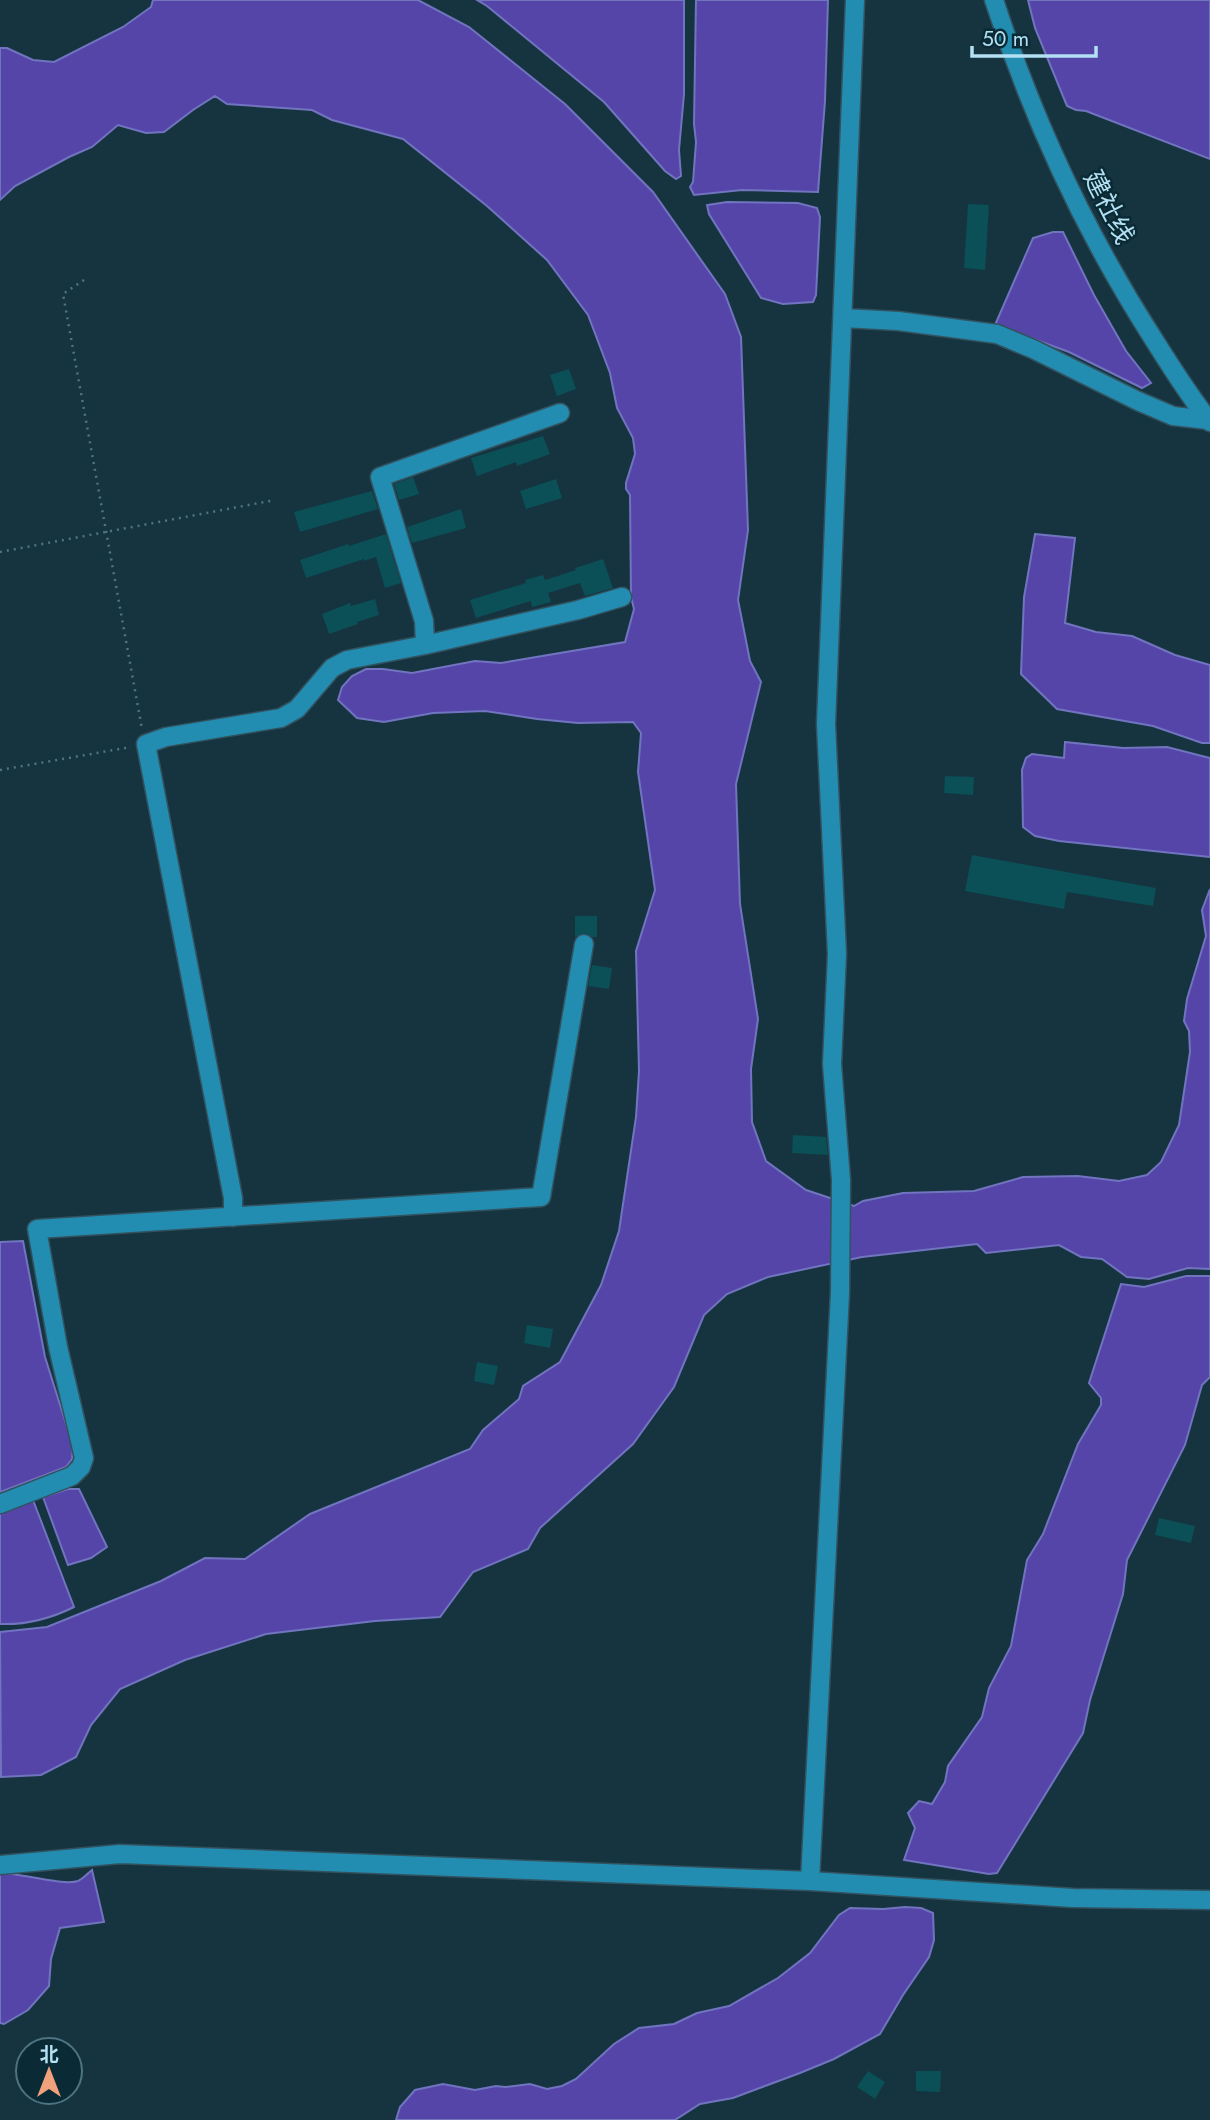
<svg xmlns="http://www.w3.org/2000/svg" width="1210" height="2120" viewBox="0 0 1210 2120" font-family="Jost,'Noto Sans SC',sans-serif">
  <rect width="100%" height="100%" fill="#153440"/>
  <path fill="#5545a9" stroke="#7174bf" stroke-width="2" d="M 153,0 L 418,0 L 469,27 L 565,104 L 653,192 L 725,294 L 741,337 L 748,530 L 738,600 L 750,661 L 761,682 L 736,784 L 740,904 L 758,1019 L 751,1069 L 752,1122 L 766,1161 L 806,1190 L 854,1206 L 863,1201 L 903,1193 L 974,1191 L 1023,1177 L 1078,1176 L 1119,1181 L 1147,1175 L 1161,1162 L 1179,1125 L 1190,1052 L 1189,1031 L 1184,1021 L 1187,999 L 1206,936 L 1202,910 L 1210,889 L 1210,1269 L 1188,1268 L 1149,1279 L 1127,1277 L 1102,1259 L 1081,1257 L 1059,1245 L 986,1253 L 977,1244 L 862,1257 L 768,1277 L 727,1294 L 704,1315 L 674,1387 L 633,1444 L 540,1528 L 528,1549 L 473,1572 L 440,1617 L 375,1621 L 266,1634 L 185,1660 L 120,1689 L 91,1725 L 76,1757 L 41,1775 L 1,1777 L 0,1632 L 47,1627 L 161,1581 L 205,1558 L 245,1559 L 310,1514 L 470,1449 L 483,1430 L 519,1399 L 523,1386 L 560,1362 L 601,1285 L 619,1231 L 636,1117 L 639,1071 L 636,951 L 655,890 L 638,772 L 641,733 L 633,722 L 578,723 L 537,719 L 485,711 L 433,713 L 384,722 L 357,718 L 338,700 L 342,687 L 352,676 L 366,669 L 383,669 L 412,673 L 475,661 L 501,663 L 625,642 L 634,609 L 631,597 L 630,495 L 626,489 L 626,483 L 635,454 L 633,438 L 617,408 L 610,373 L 588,315 L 547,260 L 487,206 L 403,139 L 332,120 L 312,110 L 227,104 L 215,96 L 193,110 L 164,132 L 146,133 L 118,125 L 92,147 L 69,157 L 15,186 L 0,200 L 0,48 L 7,48 L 33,60 L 54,62 L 123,27 L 151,7 Z
    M 477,0 L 684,0 L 684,94 L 679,150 L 681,176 L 676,179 L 665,171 L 604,102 L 487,6 Z
    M 696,0 L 828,0 L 825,101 L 818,192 L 742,190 L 694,195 L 690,187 L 693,182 L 696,142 L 694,124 Z
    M 1028,0 L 1210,0 L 1210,159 L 1086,111 L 1076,110 L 1067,106 L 1035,28 Z
    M 727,202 L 798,203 L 817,208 L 820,217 L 816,295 L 813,302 L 783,304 L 761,298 L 709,214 L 707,205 Z
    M 1053,232 L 1063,232 L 1094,295 L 1126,351 L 1151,383 L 1142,388 L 1069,352 L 995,325 L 1033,238 Z
    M 1035,534 L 1075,538 L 1065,623 L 1096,632 L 1132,636 L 1175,655 L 1210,665 L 1210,743 L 1202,743 L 1153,726 L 1057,709 L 1021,674 L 1024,597 Z
    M 1065,742 L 1123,748 L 1167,747 L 1210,758 L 1210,857 L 1059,841 L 1035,836 L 1023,827 L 1022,770 L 1026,758 L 1032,754 L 1064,758 Z
    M 23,1241 L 45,1357 L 73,1446 L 72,1459 L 66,1467 L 0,1492 L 0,1242 Z
    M 1186,1276 L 1210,1276 L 1210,1377 L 1202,1385 L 1185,1445 L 1127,1560 L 1123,1594 L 1090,1700 L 1083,1733 L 997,1873 L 989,1874 L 904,1860 L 915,1828 L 908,1813 L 919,1801 L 932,1804 L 945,1782 L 948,1766 L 982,1717 L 989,1688 L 1011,1646 L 1027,1560 L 1043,1534 L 1078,1444 L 1101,1405 L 1101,1398 L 1089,1383 L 1121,1284 L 1144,1287 Z
    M 68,1489 L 79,1489 L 107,1547 L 91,1558 L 68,1565 L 43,1497 Z
    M 33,1500 L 74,1607 C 50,1619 27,1625 0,1624 L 0,1513 Z
    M 92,1870 L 104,1922 L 60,1928 L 51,1959 L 49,1986 L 28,2010 L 4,2024 L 0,2023 L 0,1873 C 20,1873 63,1886 78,1881 C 83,1879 88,1873 92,1870 Z
    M 905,1907 L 921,1908 L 933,1913 L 934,1940 L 929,1957 L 903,1995 L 880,2034 L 834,2059 L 800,2073 L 733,2098 L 700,2104 L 675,2120 L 396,2120 L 400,2107 L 415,2090 L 443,2084 L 475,2090 L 496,2086 L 505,2087 L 530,2084 L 547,2089 L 562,2086 L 576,2079 L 614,2044 L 639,2028 L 674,2024 L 697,2013 L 729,2006 L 778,1978 L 810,1953 L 839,1915 L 850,1908 L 883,1909 Z"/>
  <path fill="#0b4f57" d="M 968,204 L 989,205 L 985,270 L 964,268 Z
    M 569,369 L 576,389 L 557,396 L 550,375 Z
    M 543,436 L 550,454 L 517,466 L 516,462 L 477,476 L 471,458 Z
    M 413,477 L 419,494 L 399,500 L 394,484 Z
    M 556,479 L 562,498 L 526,509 L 520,491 Z
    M 372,491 L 378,509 L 300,532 L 294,512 Z
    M 461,509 L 466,528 L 412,543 L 407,527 Z
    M 386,534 L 401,583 L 385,588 L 376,557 L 364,561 L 364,559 L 306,578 L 300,560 L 348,544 L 349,546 Z
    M 603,559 L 613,588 L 585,596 L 580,583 L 548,593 L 551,602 L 532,607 L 531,601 L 476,618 L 470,600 L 526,583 L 525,580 L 543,575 L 545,580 L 576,570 L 575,568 Z
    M 375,599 L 379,615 L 357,622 L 358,624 L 329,634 L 322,614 L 350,603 L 351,606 Z
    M 945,776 L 974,777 L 973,795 L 944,793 Z
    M 972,855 L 1156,888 L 1153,906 L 1067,892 L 1064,909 L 965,891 Z
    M 575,916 L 597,916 L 597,937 L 592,937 L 585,933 L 575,937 Z
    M 592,965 L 612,968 L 609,989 L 588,986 Z
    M 793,1135 L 826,1137 L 828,1155 L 792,1153 Z
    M 527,1325 L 553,1329 L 550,1348 L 524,1343 Z
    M 477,1362 L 498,1366 L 494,1385 L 474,1381 Z
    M 1159,1518 L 1195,1526 L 1191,1543 L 1155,1535 Z
    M 868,2071 L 885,2082 L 875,2099 L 857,2087 Z
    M 916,2071 L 941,2071 L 940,2092 L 916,2091 Z"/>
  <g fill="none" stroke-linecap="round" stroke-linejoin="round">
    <defs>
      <path id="street" d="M 843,318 L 898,321 L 997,334 L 1033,349 L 1138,401 L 1173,416 L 1208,420
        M 425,645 L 578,610 L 622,597
        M 233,1217 L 233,1198 L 146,744 L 166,737 L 281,718 L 297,709 L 332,668 L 347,660 L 425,645 L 424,621 L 380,477 L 560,413
        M 0,1504 L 72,1476 L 81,1467 L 84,1458 L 58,1347 L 37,1229 L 541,1197 L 584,944
        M 0,1865 L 120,1854 L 810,1881 L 1073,1898 L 1210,1900
        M 810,1881 L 840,1293 L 841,1180 L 832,1064 L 837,954 L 826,724 L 855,0"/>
      <path id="secondary" d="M 994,0 C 1033,120 1087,236 1156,343 C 1173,370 1190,397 1210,422"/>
    </defs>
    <use href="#street" stroke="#32525f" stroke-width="21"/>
    <use href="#secondary" stroke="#32525f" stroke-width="21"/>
    <path stroke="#507482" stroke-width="2.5" stroke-dasharray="2 5" stroke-linecap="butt" d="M 84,280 L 63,294 L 142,729
      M 0,552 L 275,500
      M 0,770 L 131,747"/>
    <use href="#street" stroke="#228db1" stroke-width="18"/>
    <use href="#secondary" stroke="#228db1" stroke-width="18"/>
  </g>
  <g text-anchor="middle" stroke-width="5" stroke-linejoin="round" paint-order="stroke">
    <g font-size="26" fill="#b3e0f2" stroke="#0a2a35">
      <text transform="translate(1109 207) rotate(63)" y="9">建社线</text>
    </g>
  </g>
  <g transform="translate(49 2071)"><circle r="33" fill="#0a2a35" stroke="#4e7381" stroke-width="2"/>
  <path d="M0-5L12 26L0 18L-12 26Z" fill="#f1a17c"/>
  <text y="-10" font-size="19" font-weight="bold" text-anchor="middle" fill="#b3e0f2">北</text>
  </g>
  <path d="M972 46v10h124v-10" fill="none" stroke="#b3e0f2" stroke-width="3.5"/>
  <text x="982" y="46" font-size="21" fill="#b3e0f2" stroke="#0a2a35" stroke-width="5" paint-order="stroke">50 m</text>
</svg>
